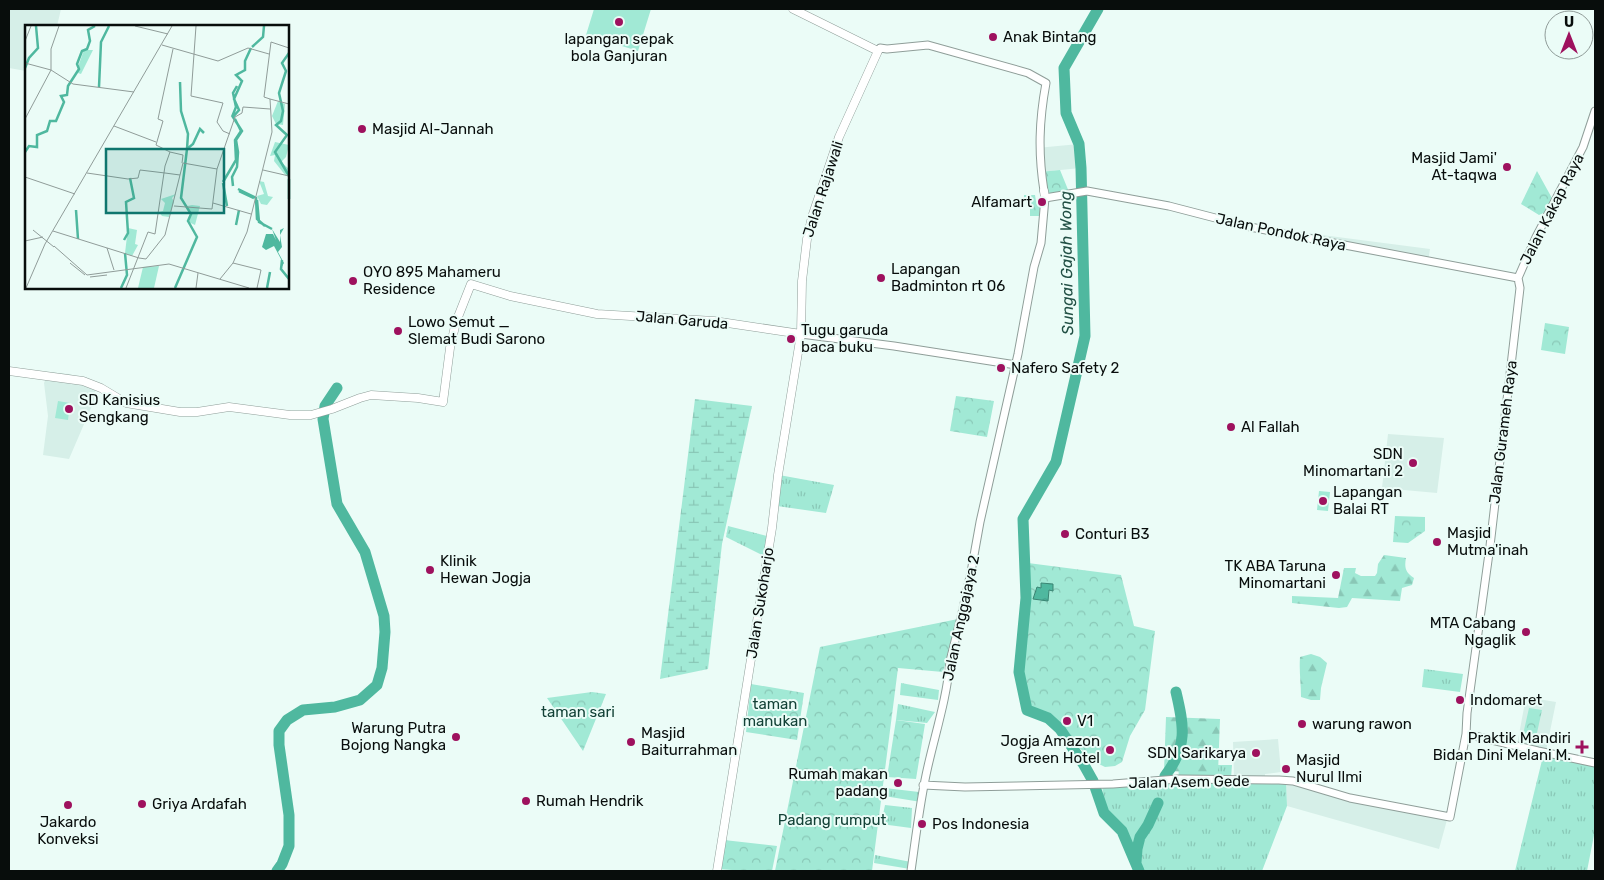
<svg xmlns="http://www.w3.org/2000/svg" width="1604" height="880" viewBox="0 0 1604 880" font-family="Rubik,sans-serif">
  <defs>
    <pattern id="grass-tufts" width="24" height="20" patternUnits="userSpaceOnUse" patternTransform="scale(1.25)"><rect width="24" height="20" fill="#a1e9d5"/><path d="M3 7l-1-3M5 7V3M7 7l1-3M15 17l-1-3M17 17v-4M19 17l1-3" fill="none" stroke="#89c7b6"/></pattern>
    <pattern id="forest-firs" width="22" height="20" patternUnits="userSpaceOnUse" patternTransform="scale(1.25)"><rect width="22" height="20" fill="#a1e9d5"/><path d="M5 1l3.5 6h-7zM16 11l3.5 6h-7z" fill="#89c7b6"/></pattern>
    <pattern id="wetland-marsh" width="20" height="14" patternUnits="userSpaceOnUse" patternTransform="scale(1.25)"><rect width="20" height="14" fill="#a1e9d5"/><path d="M1 5h8M5 5V1M11 12h8M15 12V8" fill="none" stroke="#89c7b6"/></pattern>
    <pattern id="park-crowns" width="20" height="18" patternUnits="userSpaceOnUse" patternTransform="scale(1.25)"><rect width="20" height="18" fill="#a1e9d5"/><path d="M2 6a3 3 0 1 1 6 0M12 15a3 3 0 1 1 6 0" fill="none" stroke="#89c7b6"/></pattern>
    <pattern id="water-ripples" width="26" height="14" patternUnits="userSpaceOnUse" patternTransform="scale(1.25)"><rect width="26" height="14" fill="#4fb89f"/><path d="M2 4q2-2 4 0t4 0M15 11q2-2 4 0t4 0" fill="none" stroke="#439d88"/></pattern>
  </defs>
  <rect width="100%" height="100%" fill="#ebfcf7"/>
  <path fill="#d6efe8" d="M 9,9 L 61,9 L 57,26 L 26,26 L 26,71 L 9,68 Z
    M 1079,144 L 1081,168 L 1039,172 L 1037,148 Z
    M 1245,225 L 1430,249 L 1428,262 Z
    M 49,372 L 69,374 L 88,380 L 96,385 L 94,401 L 69,459 L 43,455 L 48,416 L 44,383 Z
    M 1388,434 L 1444,438 L 1437,493 L 1382,488 Z
    M 1526,697 L 1556,702 L 1546,751 L 1517,745 Z
    M 1278,739 L 1281,772 L 1265,774 L 1265,779 L 1234,779 L 1233,742 Z
    M 1286,780 L 1343,797 L 1447,820 L 1439,849 L 1287,806 Z"/>
  <path fill="url(#grass-tufts)" d="M 779,475 L 834,485 L 826,513 L 777,506 Z
    M 728,526 L 771,537 L 768,558 L 726,537 Z
    M 1424,669 L 1463,674 L 1460,692 L 1422,687 Z
    M 901,683 L 939,690 L 938,700 L 900,695 Z
    M 898,704 L 935,712 L 927,723 L 896,720 Z
    M 1544,752 L 1595,766 L 1595,830 L 1587,871 L 1515,871 Z
    M 1178,765 L 1232,765 L 1231,778 L 1179,778 Z
    M 1286,780 L 1287,806 L 1262,871 L 1140,871 L 1136,866 L 1123,830 L 1105,812 L 1102,785 L 1164,781 Z
    M 885,788 L 919,792 L 921,802 L 884,796 Z
    M 885,805 L 912,808 L 911,828 L 881,824 Z
    M 875,855 L 911,862 L 910,869 L 874,863 Z"/>
  <path fill="url(#forest-firs)" d="M 1384,555 L 1406,558 C 1404,568 1406,573 1414,578 L 1412,585 L 1402,588 L 1400,601 L 1352,598 L 1347,607 L 1339,608 L 1292,603 L 1292,596 L 1338,598 L 1344,568 L 1356,568 L 1355,573 L 1361,576 L 1375,576 L 1377,573 L 1378,564 Z
    M 1311,654 L 1320,657 L 1327,663 L 1321,688 L 1320,700 L 1311,700 L 1301,697 C 1301,683 1299,671 1300,657 Z
    M 1166,717 L 1220,719 L 1218,773 L 1164,771 Z"/>
  <path fill="url(#wetland-marsh)" d="M 695,399 L 752,406 L 722,544 L 708,669 L 660,679 Z"/>
  <path fill="url(#park-crowns)" d="M 1060,170 L 1069,192 L 1050,199 L 1039,172 Z
    M 1537,171 L 1553,200 L 1546,212 L 1539,215 L 1521,204 Z
    M 1024,195 L 1035,195 L 1036,201 L 1043,201 L 1043,216 L 1030,216 L 1030,202 L 1024,202 Z
    M 1545,323 L 1569,327 L 1565,354 L 1541,350 Z
    M 956,396 L 994,401 L 987,437 L 950,431 Z
    M 1395,516 L 1425,517 L 1425,531 L 1408,543 L 1393,542 Z
    M 1028,563 L 1121,575 L 1134,626 L 1155,631 L 1145,710 L 1130,736 L 1122,762 L 1115,766 L 1105,767 L 1097,763 L 1070,740 L 1048,718 L 1027,710 L 1019,672 Z
    M 958,619 L 943,672 L 898,668 L 872,871 L 775,871 L 820,647 Z
    M 751,684 L 804,693 L 797,740 L 746,732 Z
    M 592,692 L 606,694 L 583,751 L 547,698 Z
    M 1529,708 L 1542,710 L 1535,742 L 1522,739 Z
    M 896,720 L 925,724 L 916,779 L 887,777 Z
    M 724,840 L 777,846 L 772,871 L 746,871 L 718,869 Z"/>
  <path fill="#a1e9d5" d="M 594,9 L 651,9 L 638,51 L 586,35 Z
    M 58,401 L 70,403 L 68,420 L 55,418 Z
    M 1319,491 L 1330,492 L 1328,511 L 1317,510 Z"/>
  <path fill="url(#water-ripples)" stroke="#3a8573" d="M 1041,583 L 1053,584 L 1053,591 L 1049,590 L 1048,601 L 1033,599 L 1037,587 L 1041,588 Z"/>
  <g fill="none" stroke-linecap="round" stroke-linejoin="round">
    <path stroke="#4fb89f" stroke-width="11" d="M 1098,9 L 1064,68 L 1066,113 L 1079,144 L 1081,168 L 1085,336 L 1056,462 L 1023,519 L 1026,598 L 1019,672 L 1027,710 L 1048,718 L 1060,729 L 1084,765 L 1093,781 L 1104,813 L 1122,831 L 1139,871
      M 1165,776 C 1188,746 1184,726 1176,692
      M 1136,862 L 1137,849 L 1140,837 L 1148,825 L 1158,803
      M 277,871 L 282,864 L 289,846 L 289,815 L 279,745 L 279,731 L 287,720 L 303,710 L 335,707 L 360,700 L 377,685 L 382,668 L 385,632 L 384,616 L 365,552 L 337,504 L 323,419 L 325,406 L 337,388"/>
    <defs>
      <path id="tertiary" d="M 878,51 L 880,48 L 887,49 L 928,45 L 1028,73 L 1046,83 C 1039,121 1038,153 1044,191
        M 1518,278 L 1536,237 L 1583,147 L 1595,111
        M 801,334 L 894,346 L 1016,365
        M 1466,734 L 1538,751 L 1595,763
        M 923,785 L 965,787 L 1016,786 L 1113,784 L 1178,779 L 1279,780 L 1293,781 L 1350,798 L 1450,817 L 1466,734 L 1467,713 L 1490,546 L 1520,288 L 1518,278
        M 911,871 C 916,836 920,800 928,766 C 936,731 947,697 950,661 L 962,613 L 971,572 L 980,522 L 1018,354 L 1034,267 L 1041,243 L 1045,198 L 1087,191 L 1169,206 L 1250,227 L 1518,278"/>
      <path id="secondary" d="M 1044,191 L 1045,198
        M 9,371 L 83,381 L 101,388 L 126,403 L 180,412 L 197,412 L 229,407 L 290,415 L 311,415 L 332,409 L 360,398 L 371,395 L 418,398 L 443,402 L 450,348 L 456,322 L 471,284 L 510,296 L 597,314 L 714,321 L 801,334
        M 717,871 L 772,528 L 778,475 L 801,334 L 802,281 L 807,239 L 812,217 L 839,137 L 878,51 L 793,9"/>
    </defs>
    <use href="#tertiary" stroke="#8f9e99" stroke-width="9"/>
    <use href="#secondary" stroke="#8f9e99" stroke-width="9"/>
    <use href="#tertiary" stroke="#fff" stroke-width="7"/>
    <use href="#secondary" stroke="#fff" stroke-width="8"/>
  </g>
  <g fill="#9e115e" stroke="#ebfcf7" stroke-width="2">
    <circle cx="619" cy="22" r="5"/>
    <circle cx="993" cy="37" r="5"/>
    <circle cx="362" cy="129" r="5"/>
    <circle cx="1507" cy="167" r="5"/>
    <circle cx="1042" cy="202" r="5"/>
    <circle cx="881" cy="278" r="5"/>
    <circle cx="353" cy="281" r="5"/>
    <circle cx="398" cy="331" r="5"/>
    <circle cx="791" cy="339" r="5"/>
    <circle cx="1001" cy="368" r="5"/>
    <circle cx="69" cy="409" r="5"/>
    <circle cx="1231" cy="427" r="5"/>
    <circle cx="1413" cy="463" r="5"/>
    <circle cx="1323" cy="501" r="5"/>
    <circle cx="1065" cy="534" r="5"/>
    <circle cx="1437" cy="542" r="5"/>
    <circle cx="430" cy="570" r="5"/>
    <circle cx="1336" cy="575" r="5"/>
    <circle cx="1526" cy="632" r="5"/>
    <circle cx="1460" cy="700" r="5"/>
    <circle cx="1067" cy="721" r="5"/>
    <circle cx="1302" cy="724" r="5"/>
    <circle cx="456" cy="737" r="5"/>
    <circle cx="631" cy="742" r="5"/>
    <path d="M1579.5 739.5h5v5h5v5h-5v5h-5v-5h-5v-5h5z"/>
    <circle cx="1110" cy="750" r="5"/>
    <circle cx="1256" cy="753" r="5"/>
    <circle cx="1286" cy="769" r="5"/>
    <circle cx="898" cy="783" r="5"/>
    <circle cx="526" cy="801" r="5"/>
    <circle cx="142" cy="804" r="5"/>
    <circle cx="68" cy="805" r="5"/>
    <circle cx="922" cy="824" r="5"/>
  </g>
  <g text-anchor="middle" stroke-width="4" stroke-linejoin="round" paint-order="stroke">
    <g font-size="15" fill="#080d0c" stroke="#ebfcf7" text-anchor="start">
      <text x="1003" y="42">Anak Bintang</text>
      <text x="619" y="44" text-anchor="middle">lapangan sepak<tspan x="619" dy="17">bola Ganjuran</tspan></text>
      <text x="372" y="134">Masjid Al-Jannah</text>
      <text x="1497" y="163" text-anchor="end">Masjid Jami'<tspan x="1497" dy="17">At-taqwa</tspan></text>
      <text x="1032" y="207" text-anchor="end">Alfamart</text>
      <text x="891" y="274">Lapangan<tspan x="891" dy="17">Badminton rt 06</tspan></text>
      <text x="363" y="277">OYO 895 Mahameru<tspan x="363" dy="17">Residence</tspan></text>
      <text x="408" y="327">Lowo Semut _<tspan x="408" dy="17">Slemat Budi Sarono</tspan></text>
      <text x="801" y="335">Tugu garuda<tspan x="801" dy="17">baca buku</tspan></text>
      <text x="1011" y="373">Nafero Safety 2</text>
      <text x="79" y="405">SD Kanisius<tspan x="79" dy="17">Sengkang</tspan></text>
      <text x="1241" y="432">Al Fallah</text>
      <text x="1403" y="459" text-anchor="end">SDN<tspan x="1403" dy="17">Minomartani 2</tspan></text>
      <text x="1333" y="497">Lapangan<tspan x="1333" dy="17">Balai RT</tspan></text>
      <text x="1447" y="538">Masjid<tspan x="1447" dy="17">Mutma'inah</tspan></text>
      <text x="1075" y="539">Conturi B3</text>
      <text x="440" y="566">Klinik<tspan x="440" dy="17">Hewan Jogja</tspan></text>
      <text x="1326" y="571" text-anchor="end">TK ABA Taruna<tspan x="1326" dy="17">Minomartani</tspan></text>
      <text x="1516" y="628" text-anchor="end">MTA Cabang<tspan x="1516" dy="17">Ngaglik</tspan></text>
      <text x="1470" y="705">Indomaret</text>
      <text x="1077" y="726">V1</text>
      <text x="1312" y="729">warung rawon</text>
      <text x="446" y="733" text-anchor="end">Warung Putra<tspan x="446" dy="17">Bojong Nangka</tspan></text>
      <text x="641" y="738">Masjid<tspan x="641" dy="17">Baiturrahman</tspan></text>
      <text x="1571" y="743" text-anchor="end">Praktik Mandiri<tspan x="1571" dy="17">Bidan Dini Melani M.</tspan></text>
      <text x="1100" y="746" text-anchor="end">Jogja Amazon<tspan x="1100" dy="17">Green Hotel</tspan></text>
      <text x="1246" y="758" text-anchor="end">SDN Sarikarya</text>
      <text x="1296" y="765">Masjid<tspan x="1296" dy="17">Nurul Ilmi</tspan></text>
      <text x="888" y="779" text-anchor="end">Rumah makan<tspan x="888" dy="17">padang</tspan></text>
      <text x="536" y="806">Rumah Hendrik</text>
      <text x="152" y="809">Griya Ardafah</text>
      <text x="68" y="827" text-anchor="middle">Jakardo<tspan x="68" dy="17">Konveksi</tspan></text>
      <text x="932" y="829">Pos Indonesia</text>
    </g>
    <g font-size="15" fill="#080d0c" stroke="#ebfcf7">
      <text transform="translate(823 189) rotate(-72)" y="5">Jalan Rajawali</text>
      <text transform="translate(1552 209) rotate(-63)" y="5">Jalan Kakap Raya</text>
      <text transform="translate(1281 232) rotate(12)" y="5">Jalan Pondok Raya</text>
      <text transform="translate(682 320) rotate(5)" y="5">Jalan Garuda</text>
      <text transform="translate(1503 432) rotate(-83)" y="5">Jalan Gurameh Raya</text>
      <text transform="translate(760 603) rotate(-81)" y="5">Jalan Sukoharjo</text>
      <text transform="translate(961 618) rotate(-78)" y="5">Jalan Anggajaya 2</text>
      <text transform="translate(1189 782) rotate(-1)" y="5">Jalan Asem Gede</text>
    </g>
    <g font-size="15" fill="#124136" stroke="#ebfcf7">
      <text x="775" y="709">taman<tspan x="775" dy="17">manukan</tspan></text>
      <text x="578" y="717">taman sari</text>
      <text x="832" y="825">Padang rumput</text>
    </g>
    <g font-size="16" font-style="italic" fill="#225045" stroke="#ebfcf7">
      <text transform="translate(1066 263) rotate(-91)" y="6">Sungai Gajah Wong</text>
    </g>
  </g>
  <g transform="translate(25 25)">
    <rect width="264" height="264" fill="#ebfcf7"/>
    <path d="M 234,156 L 239,157 L 243,171 L 248,172 L 242,180 L 236,179 L 232,171 L 239,169 ZM 167,180 L 175,181 L 170,200 L 159,195 L 164,197 L 166,189 L 162,181 Z" fill="#a1e9d5"/>
    <path d="M 253,76 L 260,79 L 258,100 L 251,99 L 247,91 ZM 250,117 L 264,120 L 261,132 L 256,137 L 264,144 L 261,151 L 249,136 L 250,130 L 245,131 Z" fill="#a1e9d5"/>
    <path d="M 59,25 L 68,25 L 56,49 L 53,48 L 54,39 ZM 151,169 L 147,173 L 149,177 L 144,192 L 137,191 L 134,187 L 138,186 L 140,178 L 136,174 ZM 103,203 L 112,205 L 110,219 L 113,220 L 107,231 L 100,228 ZM 134,241 L 129,263 L 113,263 L 118,242 Z" fill="#a1e9d5"/>
    <path d="M 259,203 L 255,210 L 257,222 L 253,227 L 259,238 L 256,243 L 257,236 L 249,221 L 241,225 L 237,222 L 241,209 L 248,209 L 251,215 L 247,204 L 255,217 L 255,205 Z" fill="#4fb89f"/>
    <path fill="none" stroke="#4fb89f" stroke-width="2.5" d="M 227,22 L 238,12 L 239,1M 264,28 L 257,38 L 261,46 L 254,68 L 258,86 L 256,96 L 251,100 L 262,110 L 250,127 L 264,151M 0,43 L 4,33 L 13,23 L 11,1M 155,57 L 156,86 L 163,109 L 162,124 L 168,119 L 175,104 L 179,108M 74,62 L 76,17 L 84,1M 207,92 L 211,82 L 208,68 L 212,61M 210,94 L 216,106 L 210,115 L 211,135M 0,127 L 4,121 L 12,122 L 12,110 L 22,106 L 25,96 L 31,96 L 39,77 L 36,71 L 42,70 L 43,61 L 54,44 L 52,39 L 57,26 L 62,24 L 65,16 L 63,5 L 70,1M 264,154 L 264,174M 198,157 L 211,135M 198,158 L 202,181M 208,161 L 207,152 L 212,142 L 213,127 L 211,115 L 217,106 L 208,92 L 214,85 L 209,74 L 217,56 L 211,50 L 220,45 L 220,36 L 226,23M 213,164 L 231,173 L 232,194 L 240,201M 214,166 L 229,173M 232,175 L 234,197 L 247,204M 51,185 L 53,214M 211,200 L 214,185M 99,215 L 103,208 L 101,177 L 109,173 L 105,153M 257,235 L 256,244 L 264,254M 96,263 L 102,250 L 100,228M 150,263 L 172,212 L 163,196 L 166,189 L 156,173 L 162,124M 242,263 L 245,247"/>
    <path fill="none" stroke="#909c99" stroke-width="1" d="M 110,1 L 143,9M 171,1 L 166,71 L 198,78 L 192,97 L 198,106 L 205,109M 0,16 L 6,1M 137,20 L 193,36 L 223,23 L 244,29M 0,38 L 26,45 L 48,59 L 109,67M 245,74 L 264,79M 0,94 L 26,45 L 26,24 L 34,1M 89,101 L 131,117M 145,127 L 158,130 L 157,138M 238,145 L 264,151M 62,148 L 103,154 L 113,153 L 115,145 L 140,148M 140,148 L 155,150M 0,152 L 50,169M 188,178 L 226,189M 149,181 L 187,184 L 192,144 L 210,92 L 217,88 L 218,82 L 245,84M 8,205 L 29,222M 28,206 L 114,233M 0,216 L 18,212M 20,219 L 147,1M 29,221 L 62,250 L 144,239 L 224,263M 82,223 L 89,245M 114,233 L 121,234 L 140,210 L 158,138 L 192,144M 45,238 L 60,250M 65,252 L 82,250M 195,254 L 208,238M 1,263 L 20,219M 101,263 L 123,207 L 130,209 L 140,141 L 145,127 L 131,120 L 138,96 L 133,94 L 148,24M 171,263 L 173,248M 232,263 L 236,245 L 208,238 L 222,207 L 247,107 L 245,74 L 239,72 L 246,17 L 264,23"/>
    <path fill="#0f766e" fill-opacity="0.15" stroke="#0f766e" stroke-width="2.5" d="M 81,124 L 199,124 L 199,188 L 81,188 Z"/>
    <rect width="264" height="264" fill="none" stroke="#080d0c" stroke-width="2.5"/>
  </g>
  <rect width="1604" height="880" fill="none" stroke="#080d0c" stroke-width="20"/>
  <g transform="translate(1569 35)"><circle r="24" fill="#ebfcf7" stroke="#909c99"/>
  <path d="M0-4L9 19L0 12L-9 19Z" fill="#9e115e"/>
  <text y="-8" font-size="14" font-weight="bold" text-anchor="middle" fill="#080d0c">U</text>
  </g>
</svg>
